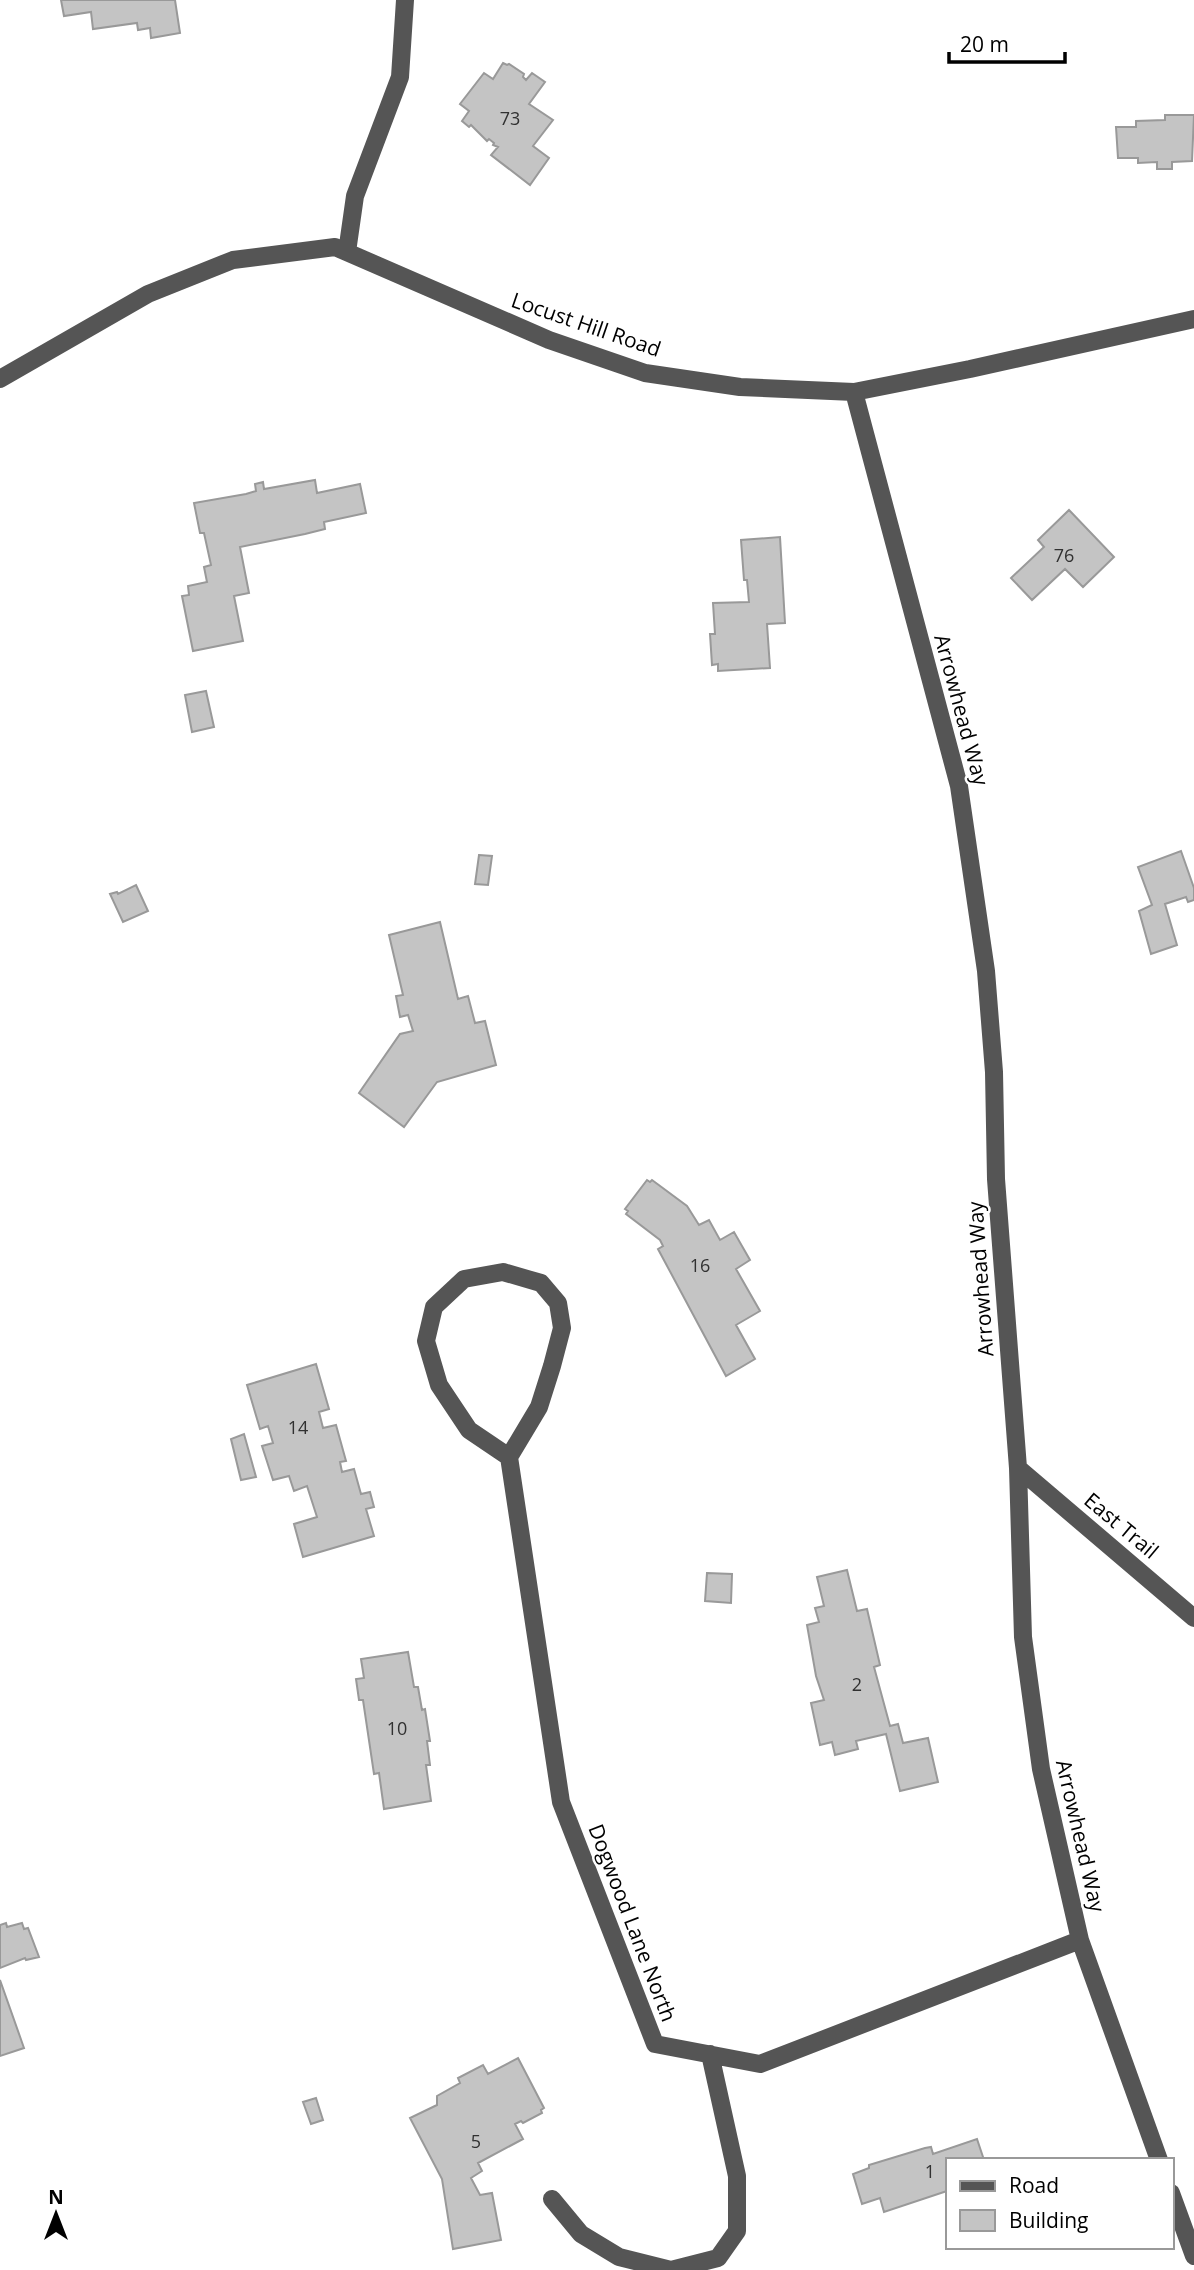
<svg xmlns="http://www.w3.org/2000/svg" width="1194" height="2270" viewBox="0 0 1194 2270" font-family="'Open Sans',sans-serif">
  <rect width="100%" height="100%" fill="#fff"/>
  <path fill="#c4c4c4" stroke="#999" stroke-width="2" d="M 61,0 L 175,0 L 180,33 L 151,38 L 150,28 L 138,30 L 137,23 L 93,29 L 91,12 L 64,16 Z
    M 503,63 L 507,65 L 509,64 L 524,74 L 523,77 L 526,80 L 532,73 L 545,82 L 529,104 L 553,120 L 533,146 L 549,158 L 530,185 L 491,155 L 498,147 L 493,145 L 494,143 L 489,139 L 487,141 L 471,125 L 469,127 L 462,121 L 469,111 L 460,104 L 484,73 L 493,79 Z
    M 1165,115 L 1194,115 L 1192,161 L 1172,162 L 1172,169 L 1157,169 L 1157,162 L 1138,163 L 1138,158 L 1118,158 L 1116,127 L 1136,127 L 1136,121 L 1165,120 Z
    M 315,480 L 317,493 L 360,484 L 366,513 L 324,522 L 325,529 L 305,534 L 240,547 L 249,593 L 234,596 L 243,641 L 193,651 L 182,596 L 189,595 L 188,586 L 207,582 L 204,567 L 211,565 L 204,533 L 200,533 L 194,503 L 246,494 L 256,491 L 255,484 L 263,482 L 264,489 Z
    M 1069,510 L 1114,557 L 1083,587 L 1065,569 L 1032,600 L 1011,578 L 1044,547 L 1038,540 Z
    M 780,537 L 785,623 L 767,624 L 770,668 L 718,671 L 718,664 L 712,665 L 710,634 L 715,634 L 713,603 L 749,602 L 747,580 L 744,580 L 741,540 Z
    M 206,691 L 214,727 L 192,732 L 185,695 Z
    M 1181,851 L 1194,888 L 1194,900 L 1188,902 L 1186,897 L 1165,904 L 1177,945 L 1151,954 L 1139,911 L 1152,905 L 1138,867 Z
    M 479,855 L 492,856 L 488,885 L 475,884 Z
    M 136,885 L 148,911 L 123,922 L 110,894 L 117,892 L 118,894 Z
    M 440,922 L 458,999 L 468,996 L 475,1023 L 485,1021 L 496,1065 L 437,1082 L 404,1127 L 359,1093 L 400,1034 L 413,1031 L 408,1015 L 400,1017 L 396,996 L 403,995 L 389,935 Z
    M 647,1180 L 650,1182 L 652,1180 L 687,1206 L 699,1225 L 709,1220 L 720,1240 L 734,1232 L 750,1260 L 736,1269 L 760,1311 L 736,1325 L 755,1359 L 726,1376 L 658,1249 L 663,1246 L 660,1240 L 626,1214 L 628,1211 L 625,1209 Z
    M 316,1364 L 329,1409 L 319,1412 L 323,1428 L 336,1425 L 346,1461 L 340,1462 L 342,1472 L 354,1469 L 361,1494 L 370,1492 L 374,1507 L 366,1509 L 374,1536 L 303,1557 L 294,1524 L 317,1517 L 307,1486 L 294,1491 L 289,1476 L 273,1480 L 262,1446 L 273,1443 L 268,1426 L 260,1429 L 247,1385 Z
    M 244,1434 L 256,1477 L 241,1480 L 231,1439 Z
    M 847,1570 L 857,1611 L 867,1609 L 880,1665 L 874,1667 L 890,1726 L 898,1724 L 903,1743 L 928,1738 L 938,1782 L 900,1791 L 886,1734 L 856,1741 L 858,1749 L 835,1755 L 832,1742 L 820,1745 L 811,1703 L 824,1700 L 816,1676 L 807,1625 L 819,1622 L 815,1608 L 824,1606 L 817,1577 Z
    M 707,1573 L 732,1574 L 731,1603 L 705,1601 Z
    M 408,1652 L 414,1687 L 418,1687 L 422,1710 L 425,1709 L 430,1741 L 427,1741 L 430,1765 L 426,1765 L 431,1801 L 384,1809 L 379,1773 L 374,1774 L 363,1700 L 359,1700 L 356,1679 L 364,1678 L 361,1659 Z
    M 6,1923 L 7,1927 L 22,1923 L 24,1929 L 28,1928 L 39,1957 L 26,1960 L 25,1958 L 0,1968 L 0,1925 Z
    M 0,1980 L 24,2048 L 0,2056 Z
    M 518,2058 L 544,2108 L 541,2110 L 542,2113 L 523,2123 L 521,2121 L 515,2124 L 523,2139 L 478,2163 L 482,2171 L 471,2178 L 480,2195 L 492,2193 L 501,2240 L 453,2249 L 442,2179 L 410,2118 L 437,2105 L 437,2096 L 460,2083 L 458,2078 L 483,2065 L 488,2074 Z
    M 316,2098 L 323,2120 L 311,2124 L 303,2102 Z
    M 977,2139 L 984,2160 L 947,2160 L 947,2191 L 884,2212 L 880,2198 L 862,2204 L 853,2174 L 869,2168 L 869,2165 L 925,2148 L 931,2147 L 933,2154 Z"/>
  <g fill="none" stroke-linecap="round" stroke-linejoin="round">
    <path stroke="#555" stroke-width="18" d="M 347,252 L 355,196 L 400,77 L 405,0
      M 0,379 L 148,294 L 233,260 L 335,247 L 549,340 L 645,373 L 740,387 L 854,392 L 970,369 L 1194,319
      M 854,392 L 959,786 L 986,971 L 994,1072 L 996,1179 L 1018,1468 L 1023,1637 L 1041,1769 L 1080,1940 L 1159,2160
      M 509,1457 L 469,1430 L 439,1385 L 426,1341 L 434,1307 L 464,1279 L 503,1272 L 541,1283 L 558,1303 L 562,1328 L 552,1366 L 539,1407 L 509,1457 L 561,1802 L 655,2044 L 760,2064 L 1080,1940
      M 1018,1468 L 1194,1618
      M 1171,2193 L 1194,2256
      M 552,2199 L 581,2234 L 619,2257 L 671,2270 L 718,2258 L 737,2231 L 737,2176 L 710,2054"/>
  </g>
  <g text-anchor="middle" stroke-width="5" stroke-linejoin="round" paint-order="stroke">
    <g font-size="18" fill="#313131">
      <text x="510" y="125">73</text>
      <text x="1064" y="562">76</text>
      <text x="700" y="1272">16</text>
      <text x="298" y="1434">14</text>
      <text x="857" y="1691">2</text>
      <text x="397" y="1735">10</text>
      <text x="476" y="2148">5</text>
      <text x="930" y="2178">1</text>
    </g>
    <g font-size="21" fill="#000" stroke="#fff">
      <text transform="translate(586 325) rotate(19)" y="7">Locust Hill Road</text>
      <text transform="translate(961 710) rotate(75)" y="7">Arrowhead Way</text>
      <text transform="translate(981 1279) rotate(-94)" y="7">Arrowhead Way</text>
      <text transform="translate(1121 1526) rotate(40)" y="7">East Trail</text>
      <text transform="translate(1080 1836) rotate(77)" y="7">Arrowhead Way</text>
      <text transform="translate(632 1923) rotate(69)" y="7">Dogwood Lane North</text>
    </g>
  </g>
  <rect x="946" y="2158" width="228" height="91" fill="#ffffff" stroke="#999999" stroke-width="2"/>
  <rect x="960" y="2181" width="35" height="10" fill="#555555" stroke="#999999" stroke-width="2"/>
  <text x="1009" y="2193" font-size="21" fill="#000000">Road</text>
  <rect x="960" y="2210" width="35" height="21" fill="#c4c4c4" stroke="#999999" stroke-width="2"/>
  <text x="1009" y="2228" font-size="21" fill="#000000">Building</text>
  <g transform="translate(56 2214)" stroke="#ffffff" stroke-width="5" paint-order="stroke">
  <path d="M0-5L12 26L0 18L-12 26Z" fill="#000000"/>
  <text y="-10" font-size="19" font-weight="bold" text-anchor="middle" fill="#000000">N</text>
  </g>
  <path d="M949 52v10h116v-10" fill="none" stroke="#000000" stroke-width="3.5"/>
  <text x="960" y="52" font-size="21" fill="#000000" stroke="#ffffff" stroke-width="5" paint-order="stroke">20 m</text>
</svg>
